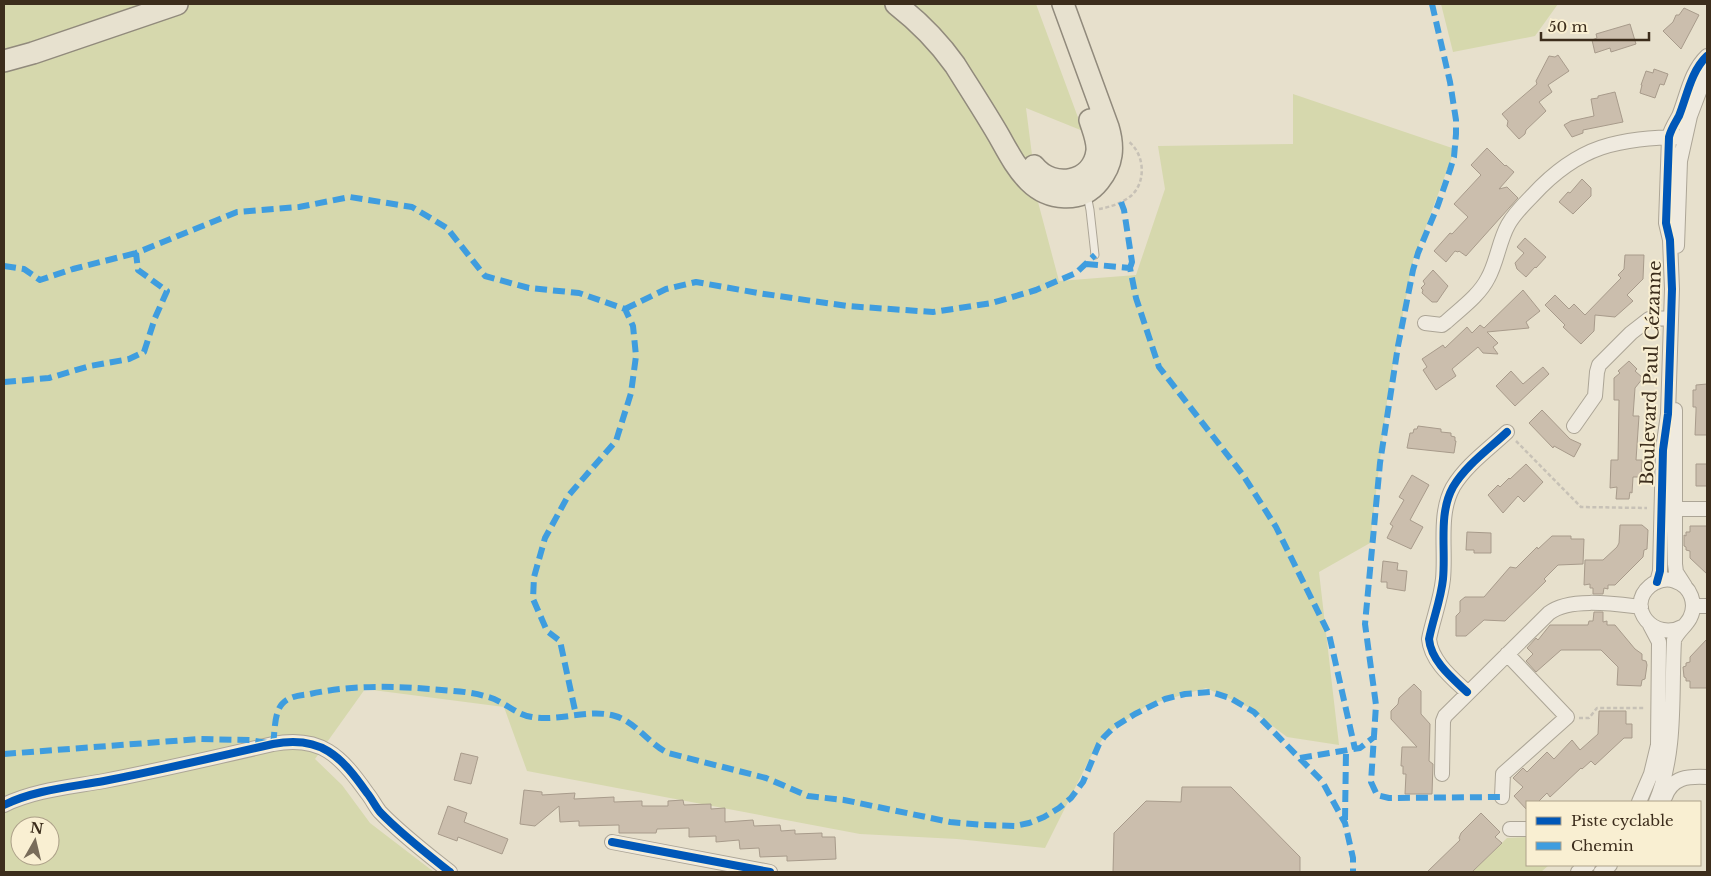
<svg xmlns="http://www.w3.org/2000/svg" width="1711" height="876" viewBox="0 0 1711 876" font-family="'Libre Baskerville',serif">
  <rect width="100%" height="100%" fill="#e7e0cc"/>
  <path fill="#d6d8ad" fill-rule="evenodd" d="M 4,4 L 1036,4 L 1083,131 L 1026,108 L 1038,202 L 1059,281 L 1136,275 L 1165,189 L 1158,146 L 1293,144 L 1293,94 L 1455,149 L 1413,261 L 1388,393 L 1370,543 L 1319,572 L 1339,745 L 1287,737 L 1248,707 L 1206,688 L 1148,705 L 1106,734 L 1090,758 L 1045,848 L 957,839 L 860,834 L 527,771 L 504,707 L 365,689 L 315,759 L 342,785 L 370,823 L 434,872 L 4,872 ZM 20,826 L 50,826 L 50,856 L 20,856 Z
    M 1441,4 L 1558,4 L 1535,36 L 1453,52 Z
    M 1527,837 L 1527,865 L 1549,865 L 1541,872 L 1472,872 L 1507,838 Z"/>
  <path fill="#cbbead" stroke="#a89b8b" d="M 1684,8 L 1699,15 L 1681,49 L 1663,31 L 1673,22 L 1676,15 L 1679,15 Z
    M 1630,24 L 1636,44 L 1611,52 L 1610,48 L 1595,53 L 1592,40 L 1597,38 L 1596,34 Z
    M 1558,55 L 1569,71 L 1548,85 L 1552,92 L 1539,102 L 1546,111 L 1526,130 L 1525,134 L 1519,139 L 1507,126 L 1508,121 L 1502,114 L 1537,84 L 1536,81 L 1549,56 L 1555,57 Z
    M 1654,69 L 1668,74 L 1664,85 L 1660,84 L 1655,98 L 1640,93 L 1642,85 L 1641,85 L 1646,71 L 1653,73 Z
    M 1615,92 L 1623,122 L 1583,130 L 1583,133 L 1572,137 L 1564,125 L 1571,121 L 1594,116 L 1591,99 L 1598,98 L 1598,96 Z
    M 1487,148 L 1505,166 L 1506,165 L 1514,172 L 1499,189 L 1507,187 L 1518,198 L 1466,256 L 1459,251 L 1458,252 L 1455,251 L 1446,262 L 1434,251 L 1450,233 L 1452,234 L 1468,217 L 1454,204 L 1481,175 L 1471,165 Z
    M 1582,179 L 1591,188 L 1591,196 L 1573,214 L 1559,202 L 1568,192 L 1570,193 Z
    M 1525,238 L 1546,257 L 1536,268 L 1535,267 L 1526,277 L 1517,269 L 1515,263 L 1524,253 L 1517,247 Z
    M 1625,255 L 1644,255 L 1643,279 L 1627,295 L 1633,301 L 1615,317 L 1595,315 L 1594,331 L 1581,344 L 1563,327 L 1565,325 L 1545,305 L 1555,295 L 1569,309 L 1574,304 L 1585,315 L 1621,278 L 1618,275 L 1624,269 Z
    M 1433,270 L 1448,286 L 1437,302 L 1432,302 L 1422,293 L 1423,290 L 1421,288 L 1425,284 L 1423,281 Z
    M 1523,290 L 1540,311 L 1526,322 L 1529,328 L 1487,332 L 1498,343 L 1493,347 L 1498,354 L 1483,353 L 1478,347 L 1452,369 L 1456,376 L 1436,390 L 1423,370 L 1427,367 L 1422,359 L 1443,345 L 1445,348 L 1467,327 L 1472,333 L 1480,325 L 1484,328 Z
    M 1629,361 L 1637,369 L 1635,371 L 1643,378 L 1635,388 L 1633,416 L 1639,416 L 1636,460 L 1642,460 L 1641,477 L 1633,477 L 1632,493 L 1630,492 L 1629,499 L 1616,499 L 1617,487 L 1610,488 L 1611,460 L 1618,460 L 1619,400 L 1614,400 L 1614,378 L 1620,373 L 1618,371 Z
    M 1543,367 L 1549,374 L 1515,406 L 1496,386 L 1511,371 L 1523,384 Z
    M 1707,384 L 1707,435 L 1695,435 L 1696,411 L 1696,407 L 1693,407 L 1693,390 L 1696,390 L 1696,385 Z
    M 1542,410 L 1570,439 L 1581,444 L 1574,457 L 1554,446 L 1553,448 L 1529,423 Z
    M 1418,426 L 1441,429 L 1441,432 L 1451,433 L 1451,436 L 1455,437 L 1455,441 L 1456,441 L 1454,453 L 1407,448 L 1410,433 L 1413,433 L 1414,429 L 1417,429 Z
    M 1526,464 L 1543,482 L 1524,502 L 1518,496 L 1503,513 L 1488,495 L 1498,485 L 1500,487 L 1509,478 L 1510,479 Z
    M 1696,464 L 1707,464 L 1707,486 L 1696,486 Z
    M 1412,475 L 1429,485 L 1410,520 L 1423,527 L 1411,549 L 1387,538 L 1393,526 L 1390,524 L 1404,500 L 1399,497 Z
    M 1620,525 L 1642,525 L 1648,530 L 1647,549 L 1644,550 L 1643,557 L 1615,585 L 1608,585 L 1608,589 L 1604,588 L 1603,594 L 1593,594 L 1593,588 L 1590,588 L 1590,584 L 1584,585 L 1585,560 L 1603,560 L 1617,547 L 1619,543 Z
    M 1690,526 L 1707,526 L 1707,574 L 1690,558 L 1690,551 L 1686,550 L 1686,547 L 1684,546 L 1684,535 L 1686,536 L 1686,532 L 1690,532 Z
    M 1467,532 L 1491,533 L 1491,553 L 1474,553 L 1474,550 L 1466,550 Z
    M 1552,536 L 1571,536 L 1571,539 L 1584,539 L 1583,564 L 1558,565 L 1544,579 L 1546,581 L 1505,621 L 1484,620 L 1466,636 L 1456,636 L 1456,616 L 1460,612 L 1460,601 L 1465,597 L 1484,597 L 1510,567 L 1516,568 L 1537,547 L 1538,549 Z
    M 1383,561 L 1398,563 L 1397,570 L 1407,571 L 1405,591 L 1387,588 L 1387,582 L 1381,582 Z
    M 1594,612 L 1603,612 L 1603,622 L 1607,621 L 1607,625 L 1615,625 L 1635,649 L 1642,654 L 1642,660 L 1646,661 L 1647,665 L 1645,679 L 1642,680 L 1641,686 L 1617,685 L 1618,667 L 1601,650 L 1561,650 L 1536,672 L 1526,661 L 1533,654 L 1527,648 L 1536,638 L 1538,640 L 1550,625 L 1588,625 L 1589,621 L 1593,621 Z
    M 1707,639 L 1707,688 L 1690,688 L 1690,681 L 1686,681 L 1686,678 L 1684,677 L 1683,667 L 1686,666 L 1686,663 L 1690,662 L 1690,657 Z
    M 1414,684 L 1421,691 L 1421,714 L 1430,724 L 1429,761 L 1433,764 L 1432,794 L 1405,794 L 1406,774 L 1403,774 L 1403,766 L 1401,766 L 1402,747 L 1417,747 L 1391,719 L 1391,711 L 1398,704 L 1399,698 Z
    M 1599,711 L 1626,711 L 1626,724 L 1632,724 L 1632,738 L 1624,738 L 1595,765 L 1591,761 L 1582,769 L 1581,768 L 1550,797 L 1547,793 L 1538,802 L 1527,802 L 1527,810 L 1514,796 L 1523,787 L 1513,778 L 1523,768 L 1527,772 L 1547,752 L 1554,759 L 1572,740 L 1580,750 L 1598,734 Z
    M 461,753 L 478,757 L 471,784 L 454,780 Z
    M 1182,787 L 1231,787 L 1300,857 L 1300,872 L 1113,872 L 1114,833 L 1146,801 L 1181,802 Z
    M 524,790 L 542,792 L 542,795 L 575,793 L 574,799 L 614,797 L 614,802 L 642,801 L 642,806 L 668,806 L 668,801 L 683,800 L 684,805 L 711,804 L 711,809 L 725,808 L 725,822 L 753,820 L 754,826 L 780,825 L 781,831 L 795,830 L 795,834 L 822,833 L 822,837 L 835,837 L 836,859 L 787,861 L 787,856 L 760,857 L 759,848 L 740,849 L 739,840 L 716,842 L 716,836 L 689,837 L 689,828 L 657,829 L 656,833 L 619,833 L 619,825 L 579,826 L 579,821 L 560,822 L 559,806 L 535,826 L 520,824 Z
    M 448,806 L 467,813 L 464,822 L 508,839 L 502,854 L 458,837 L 457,841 L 438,834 Z
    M 1481,813 L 1500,832 L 1495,837 L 1502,843 L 1472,872 L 1427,872 L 1460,840 L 1459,838 L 1461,833 Z"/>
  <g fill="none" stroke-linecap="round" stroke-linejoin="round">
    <defs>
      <path id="lane" d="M 1087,195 L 1090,210 L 1095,255"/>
      <path id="street" d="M 1677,246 L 1680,161 L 1690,116 L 1707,71
        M 1425,323 L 1442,325 L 1446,322 C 1460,309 1479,296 1488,278 C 1497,262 1499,241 1508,225 C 1514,214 1524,204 1533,195 C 1579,145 1618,138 1684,137
        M 1675,410 L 1675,564 L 1676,572 L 1685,586
        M 1574,426 L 1595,396 L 1597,372 L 1599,365 L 1631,333 L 1649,319 L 1671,318
        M 1674,509 L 1707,509
        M 1657,582 L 1660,571 L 1663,450 L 1668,414 L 1672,289 L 1670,240 L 1666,223 L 1669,137 C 1671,129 1675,123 1679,116 C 1687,96 1691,71 1707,56
        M 1693,606 L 1707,606
        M 1467,692 C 1452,678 1431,661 1429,639 C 1433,619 1441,599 1443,579 C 1446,549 1438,514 1453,487 C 1466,465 1489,449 1507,432
        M 1442,774 L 1443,721 L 1445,716 L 1549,613 C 1569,597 1616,604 1641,607
        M 1502,797 L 1503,774 L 1567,717 L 1507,654
        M 1665,797 C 1672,777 1688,776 1707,777
        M 1639,802 L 1651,774 L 1658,745 L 1659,642 L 1650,625
        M 1656,802 C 1677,751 1671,694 1674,640 C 1678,631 1685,627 1690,618 C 1697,604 1691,586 1675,581 C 1667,578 1657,580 1650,586 C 1625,607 1654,643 1684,626
        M 4,805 C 34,790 71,787 104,781 C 161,770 217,757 273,744 C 321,735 341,756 367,793 C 372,799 375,806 380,812 C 401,834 426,853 450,872
        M 1510,829 L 1527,829
        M 612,842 L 770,872
        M 1578,872 L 1588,865
        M 1601,872 L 1610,865"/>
      <path id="primary" d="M 896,4 C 919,22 938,41 955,65 C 970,89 985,112 999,136 C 1008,152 1016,168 1029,181 C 1048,200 1081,204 1099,181 C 1113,164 1114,147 1108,127 L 1063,4
        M 4,61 L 33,53 L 177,4
        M 1034,166 C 1053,190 1093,183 1097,151 C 1098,141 1093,130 1090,120"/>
    </defs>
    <use href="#lane" stroke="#aca596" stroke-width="9"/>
    <use href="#street" stroke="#aca596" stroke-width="16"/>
    <use href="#primary" stroke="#918a7c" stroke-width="24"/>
    <path stroke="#c7c1b6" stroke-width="2.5" stroke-dasharray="4 2.5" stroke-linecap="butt" d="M 1099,209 C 1110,207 1123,203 1132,195 C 1147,180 1144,153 1128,141
      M 1516,441 L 1581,507 L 1647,508
      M 1579,718 L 1589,718 L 1597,708 L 1645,708"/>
    <use href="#lane" stroke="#efeadf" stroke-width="7"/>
    <use href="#street" stroke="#efeadf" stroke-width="14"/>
    <use href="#primary" stroke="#e7e1cf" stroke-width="21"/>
    <path stroke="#3f9ddf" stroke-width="6" stroke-dasharray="12 6" stroke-linecap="butt" d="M 1432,4 L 1450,82 L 1456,120 L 1456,134 L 1454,157 L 1450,170 L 1438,205 L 1418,253 L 1413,270 L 1398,346 L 1380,463 L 1365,624 L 1376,705 L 1371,782 L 1377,795 L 1389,798 L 1502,797
      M 1121,202 L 1124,210 L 1132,262 L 1130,268
      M 1086,264 L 1130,268 L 1136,298 L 1159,367 L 1243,475 L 1276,527 L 1329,634 L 1355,749
      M 4,266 L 24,269 L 40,280 L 73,269 L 136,253
      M 625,309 L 666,289 L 696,282 L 758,293 L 847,306 L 933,312 L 992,303 L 1036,290 L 1076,273 L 1095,255
      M 4,382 L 49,378 L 90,366 L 129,359 L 144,352 L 155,318 L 167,291 L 138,270 L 136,253 L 237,212 L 299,207 L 350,197 L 412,207 L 447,228 L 485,276 L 529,288 L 579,293 L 625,309 L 633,326 L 636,356 L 631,393 L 616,441 L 568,496 L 545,538 L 534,577 L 533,599 L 547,631 L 560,641 L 576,715
      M 4,754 L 199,739 L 250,740 L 273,744 C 275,732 274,713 282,704 C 289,696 301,695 310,694 C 351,685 391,686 431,689 C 450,691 470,691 488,697 C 504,701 516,715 532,717 C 560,722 588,708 615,716 C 636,722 649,744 668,753 L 766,778 L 808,796 L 844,800 L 950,822 L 983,825 L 1015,826 L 1029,823 L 1044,817 L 1059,808 L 1071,798 L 1083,782 L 1099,744 L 1104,737 L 1114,727 L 1135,714 L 1165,699 L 1185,694 L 1211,692 L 1230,698 L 1254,712 L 1322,781 L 1345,823 L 1353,858 L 1353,872
      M 1300,758 L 1360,748 L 1374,737
      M 1345,820 L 1346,751"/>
    <defs>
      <path id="cycleway" d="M 1657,582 L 1660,571 L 1663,450 L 1668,414 L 1672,289 L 1670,240 L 1666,223 L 1669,137 C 1671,129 1675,123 1679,116 C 1687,96 1691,71 1707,56
        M 1467,692 C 1452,678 1431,661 1429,639 C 1433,619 1441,599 1443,579 C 1446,549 1438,514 1453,487 C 1466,465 1489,449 1507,432
        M 4,805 C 34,790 71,787 104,781 C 161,770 217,757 273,744 C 321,735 341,756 367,793 C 372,799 375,806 380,812 C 401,834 426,853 450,872
        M 612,842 L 770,872"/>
    </defs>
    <use href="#cycleway" stroke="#f9efd2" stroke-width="11"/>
    <use href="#cycleway" stroke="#0057b8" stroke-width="8"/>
  </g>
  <g text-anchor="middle" stroke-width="4" stroke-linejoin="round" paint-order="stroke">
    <g font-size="18" fill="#3c2d1c" stroke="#f9efd2">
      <text transform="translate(1651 373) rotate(-88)" y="6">Boulevard Paul Cézanne</text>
    </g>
  </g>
  <rect width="1711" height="876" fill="none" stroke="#3c2d1c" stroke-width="10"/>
  <rect x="1526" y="801" width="175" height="65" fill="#f9efd2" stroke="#ada189"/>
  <rect x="1536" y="817" width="25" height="8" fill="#0057b8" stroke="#ada189"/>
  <text x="1571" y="826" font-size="15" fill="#3c2d1c">Piste cyclable</text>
  <rect x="1536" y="842" width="25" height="8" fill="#3f9ddf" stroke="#ada189"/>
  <text x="1571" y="851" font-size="15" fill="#3c2d1c">Chemin</text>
  <g transform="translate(35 841) rotate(8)"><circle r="24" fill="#f9efd2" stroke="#ada189"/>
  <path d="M0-4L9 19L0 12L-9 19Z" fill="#786c5a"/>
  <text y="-8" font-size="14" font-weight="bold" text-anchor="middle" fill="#3c2d1c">N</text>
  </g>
  <path d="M1541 32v8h108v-8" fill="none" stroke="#3c2d1c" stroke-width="2.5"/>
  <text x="1548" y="32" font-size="15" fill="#3c2d1c" stroke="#f9efd2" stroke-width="4" paint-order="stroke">50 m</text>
</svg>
